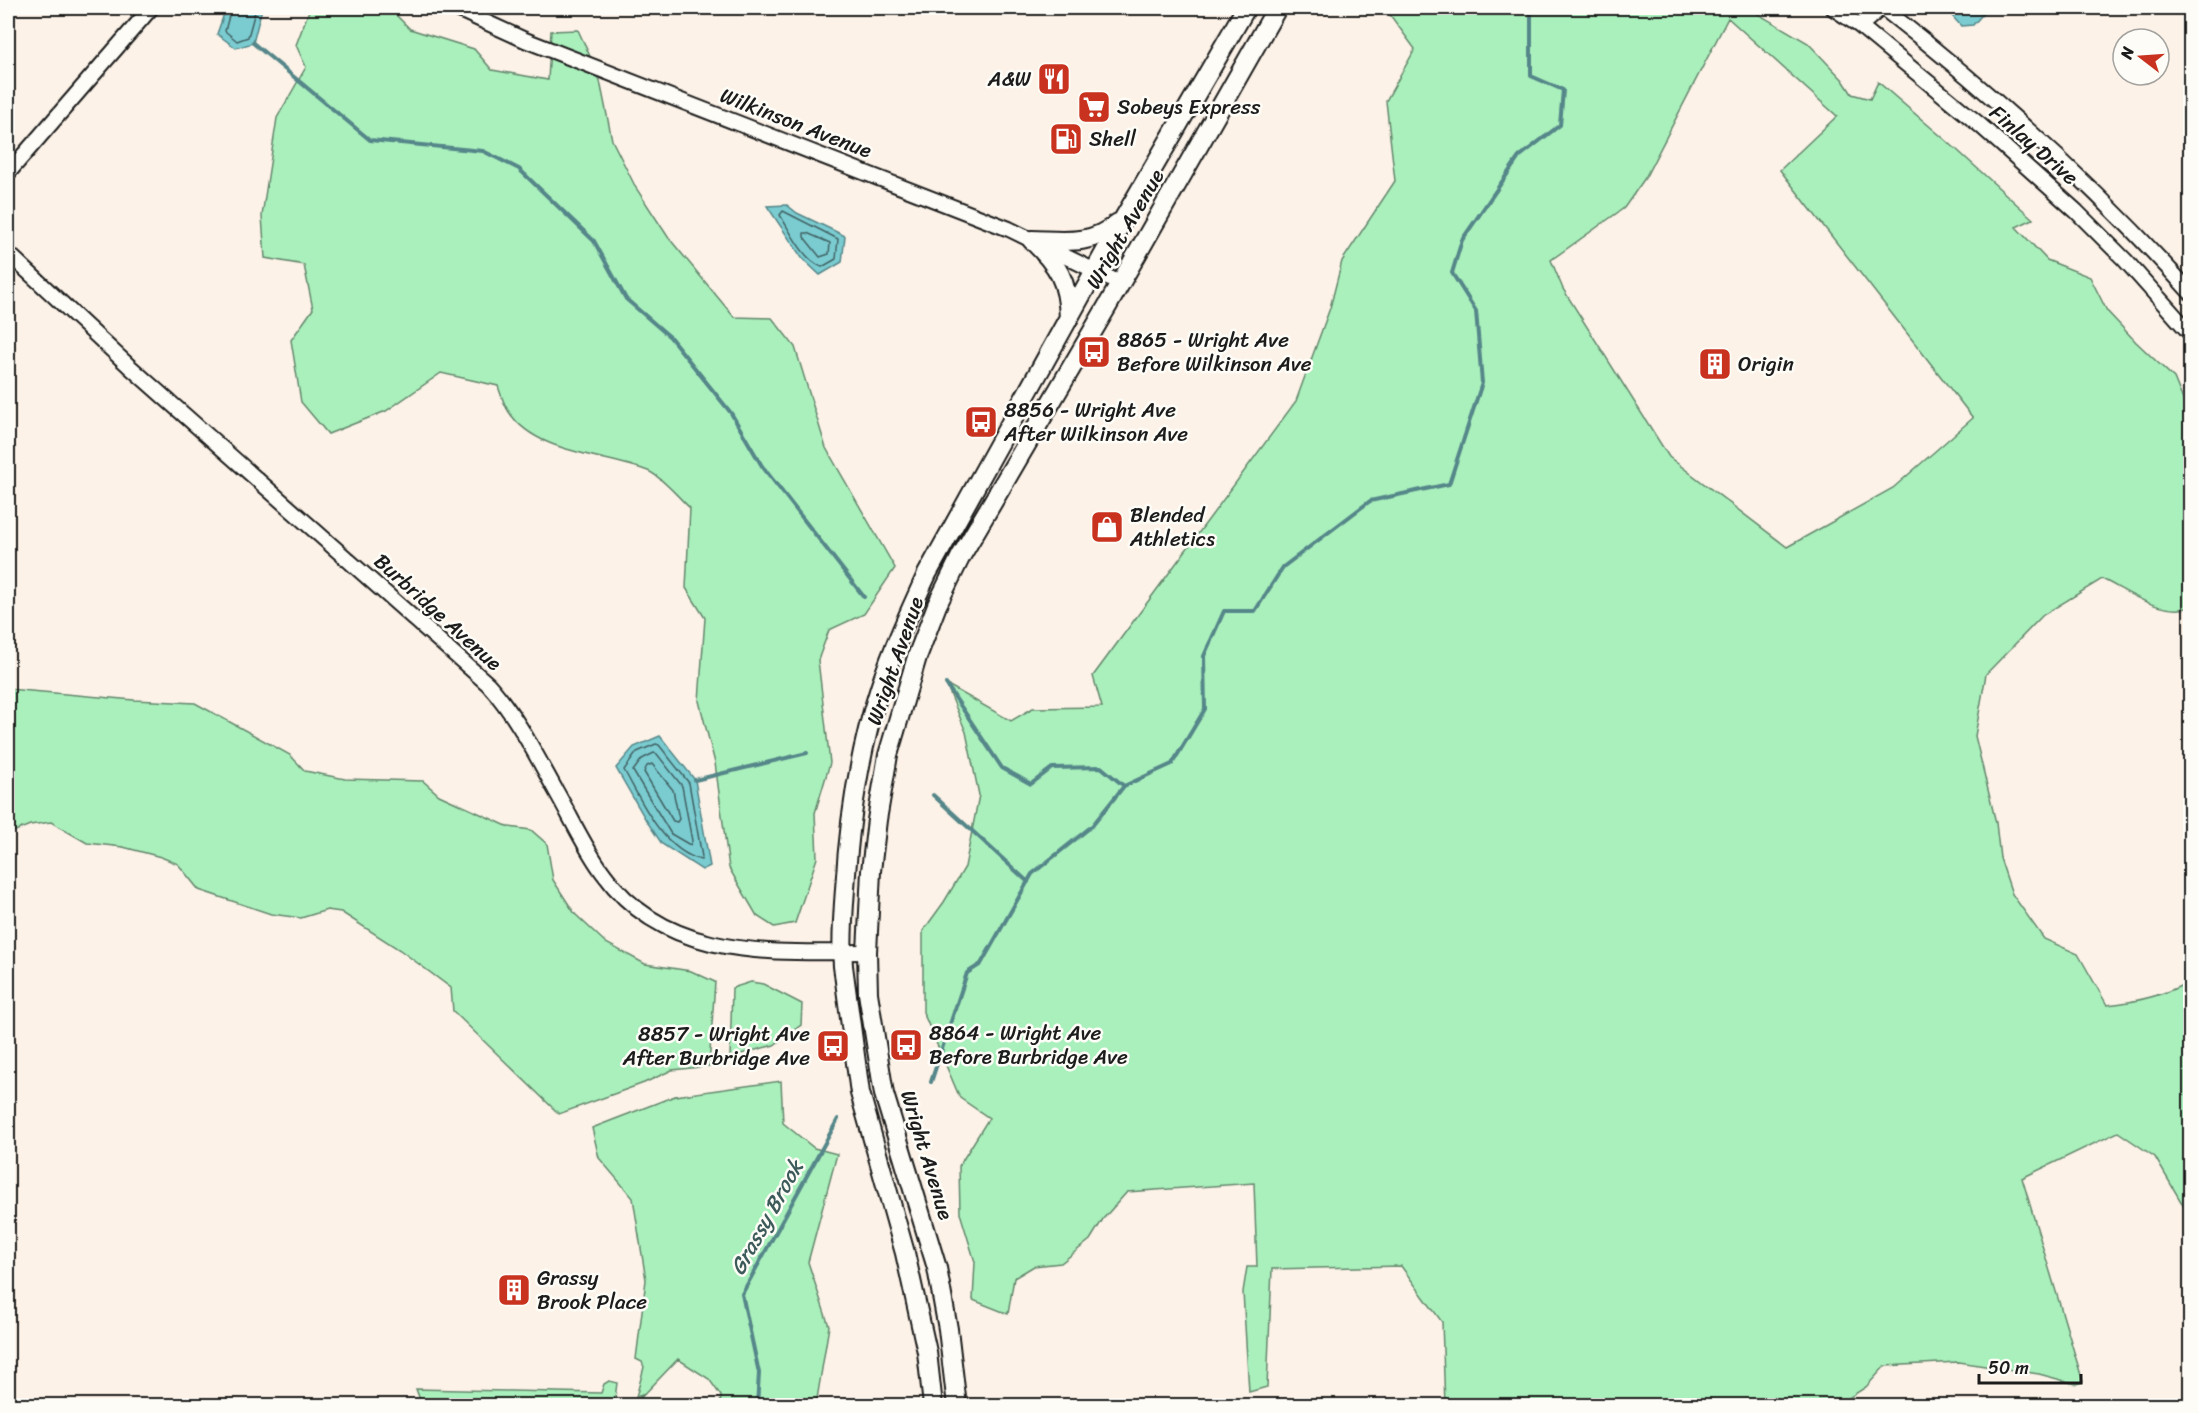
<svg xmlns="http://www.w3.org/2000/svg" width="2198" height="1413" viewBox="0 0 2198 1413" font-family="Sriracha,sans-serif">
  <rect width="100%" height="100%" fill="#fcf2e7"/>
  <filter id="ink" filterUnits="userSpaceOnUse"><feTurbulence type="fractalNoise" baseFrequency=".0167" numOctaves="2"/><feDisplacementMap in="SourceGraphic" scale="12" xChannelSelector="R" yChannelSelector="G"/><feConvolveMatrix kernelMatrix="1 2 1 2 8 2 1 2 1" color-interpolation-filters="sRGB"/></filter>
  <g filter="url(#ink)">
    <path fill="#aaf0bc" stroke="#63866c" stroke-width="1.5" fill-rule="evenodd" d="M 310,8 L 389,8 L 410,29 L 474,49 L 492,70 L 548,80 L 551,31 L 578,30 L 599,76 L 612,140 L 636,188 L 668,237 L 734,317 L 772,318 L 795,347 L 826,448 L 895,568 L 864,614 L 829,630 L 818,660 L 830,763 L 815,813 L 817,858 L 795,923 L 774,927 L 757,916 L 729,868 L 715,763 L 699,701 L 705,618 L 686,588 L 690,508 C 679,498 661,476 648,471 C 605,454 536,454 509,412 C 504,405 501,395 498,386 L 441,373 L 386,411 L 328,434 L 301,402 L 291,340 L 313,309 L 304,265 L 265,258 L 262,216 L 277,118 L 306,67 L 296,45 Z
      M 1385,8 L 1588,8 L 1597,15 L 1618,8 L 1748,8 L 1808,43 L 1843,80 L 1852,94 L 1870,99 L 1878,82 L 1956,149 L 2033,219 L 2016,227 L 2047,260 L 2090,277 L 2107,311 L 2136,342 L 2174,378 L 2190,417 L 2190,607 C 2161,617 2127,591 2102,579 L 2043,615 L 1986,674 L 1975,736 L 1996,823 L 2000,858 L 2012,894 L 2044,939 L 2078,954 L 2107,1005 C 2137,1002 2164,996 2190,981 L 2190,1217 L 2155,1157 L 2118,1132 L 2022,1178 L 2083,1382 L 2076,1384 L 2039,1374 L 1958,1362 L 1885,1366 L 1866,1387 L 1838,1405 L 1445,1405 L 1442,1322 L 1401,1266 L 1272,1269 L 1267,1387 L 1249,1392 L 1243,1292 L 1247,1267 L 1257,1267 L 1254,1183 L 1127,1192 L 1103,1219 L 1090,1240 L 1061,1263 L 1034,1266 L 1014,1278 L 1008,1314 L 973,1300 L 975,1262 L 960,1213 L 959,1166 L 989,1118 L 960,1098 L 923,1012 L 923,931 L 944,902 L 965,867 L 979,795 L 966,732 L 946,684 L 1011,721 L 1033,708 L 1102,707 L 1093,676 L 1296,401 L 1330,308 L 1342,261 L 1395,181 L 1386,101 L 1415,49 ZM 1728,18 L 1837,116 L 1780,170 L 1973,418 L 1893,488 L 1787,547 L 1669,457 L 1563,289 L 1551,260 L 1624,208 L 1645,178 Z
      M 8,689 L 134,700 L 195,703 L 290,755 L 305,771 L 345,779 L 423,781 L 439,795 L 509,827 L 531,830 L 547,844 L 553,880 L 575,914 L 606,943 L 645,964 L 691,971 L 715,982 L 709,1066 L 672,1070 L 644,1083 L 559,1114 L 453,1011 L 451,988 L 400,950 L 341,912 L 327,910 L 301,918 L 271,914 L 199,890 L 178,864 L 161,857 L 123,847 L 87,843 L 51,822 L 30,825 L 8,834 Z
      M 751,982 L 763,984 L 802,1004 L 801,1025 L 774,1045 L 730,1057 L 732,988 Z
      M 781,1081 L 783,1123 L 814,1148 L 837,1154 L 808,1262 L 829,1326 L 816,1405 L 720,1405 L 721,1396 L 709,1379 L 678,1359 L 636,1403 L 642,1395 L 636,1397 L 644,1367 L 642,1362 L 636,1359 L 646,1280 L 633,1198 L 599,1158 L 592,1128 L 675,1096 Z
      M 609,1381 L 617,1383 L 614,1405 L 560,1406 L 513,1401 L 422,1405 L 416,1389 L 601,1393 L 604,1384 Z"/>
    <path fill="#7accd1" stroke="#548689" stroke-width="1.5" d="M 226,8 L 262,8 L 253,43 L 236,48 L 217,34 Z
      M 1945,8 L 1988,8 L 1973,25 L 1961,26 Z
      M 787,205 L 797,213 L 845,236 L 842,262 L 820,275 L 802,258 L 767,206 Z
      M 660,736 L 695,780 L 710,866 L 702,870 L 662,844 L 646,820 L 616,768 L 634,747 Z"/>
    <g fill="none" stroke-linecap="round" stroke-linejoin="round">
      <path stroke="#426264" stroke-width="1.5" d="M 231,8 L 225,31 L 237,41 L 248,37 L 256,8
        M 783,211 L 838,239 L 836,259 L 822,267 C 804,261 790,231 780,215 Z
        M 804,233 L 807,233 L 830,243 L 829,254 L 820,257 L 804,237 Z
        M 656,744 L 659,745 L 689,783 L 702,857 L 701,860 C 662,849 642,802 624,770 L 637,752 Z
        M 654,753 L 657,754 L 682,786 L 692,841 L 690,845 L 671,834 L 633,771 L 642,759 Z
        M 652,764 L 673,790 L 679,819 L 677,822 L 673,821 L 644,772 L 647,766 Z"/>
      <path stroke="#548689" stroke-width="4" d="M 253,43 L 370,140 L 483,151 L 519,169 L 594,241 L 626,299 L 670,337 L 731,413 L 762,466 L 864,597
        M 946,684 L 1002,768 L 1031,784 L 1052,768 L 1101,767 L 1124,786
        M 695,780 L 807,753
        M 933,795 L 1028,882
        M 931,1082 L 967,973 L 981,964 L 1032,874 L 1092,826 L 1124,786 L 1172,764 L 1205,709 L 1204,656 L 1224,611 L 1255,611 L 1283,567 L 1370,501 L 1449,484 L 1482,383 L 1476,311 L 1452,273 L 1462,240 L 1519,157 L 1560,125 L 1563,90 L 1531,76 L 1531,8
        M 757,1406 L 759,1373 L 742,1294 L 838,1119"/>
      <defs>
        <path id="minor" d="M 455,8 L 525,40 L 1009,229 L 1120,283
          M 1833,8 L 1860,26 L 1981,126 L 2076,211 L 2125,260 L 2190,333
          M 1883,8 C 1993,94 2097,188 2190,292
          M 1860,26 L 1881,8
          M 8,173 L 151,8
          M 8,253 L 129,366 L 488,684 C 516,715 536,755 556,791 C 572,819 585,849 604,874 C 666,961 772,952 867,952"/>
        <path id="major" d="M 1032,240 C 1066,241 1090,246 1118,223
          M 1032,240 C 1058,265 1068,281 1069,318
          M 933,1406 L 927,1352 L 905,1253 L 860,1093 L 843,966 C 841,941 843,915 845,889 C 849,821 859,752 880,688 C 893,648 910,611 927,574 L 1124,218 L 1246,8
          M 957,1406 L 948,1329 L 937,1268 L 884,1094 L 868,993 L 867,952 L 871,871 L 877,820 L 888,755 L 917,657 L 937,605 L 961,556 L 1108,305 L 1277,8"/>
      </defs>
      <use href="#minor" stroke="#1c1c1c" stroke-width="18"/>
      <use href="#major" stroke="#1c1c1c" stroke-width="22"/>
      <use href="#minor" stroke="#fdfcf7" stroke-width="14"/>
      <use href="#major" stroke="#fdfcf7" stroke-width="18"/>
    </g>
  </g>
  <defs>
    <symbol id="restaurant-square" viewBox="-11 -11 22 22"><rect x="-9" y="-9" width="18" height="18" rx="4" fill="#c8321e" stroke="#fdfcf7"/><path d="M-5-6h1v4h1v-4h1v4h1v-4h1v5L-1.5 .5V6h-2V.5L-5-1ZM5-6V6H3V1.5H1.5Q1.5-4 5-6Z" fill="#fff"/></symbol>
    <symbol id="supermarket-square" viewBox="-11 -11 22 22"><rect x="-9" y="-9" width="18" height="18" rx="4" fill="#c8321e" stroke="#fdfcf7"/><path d="M-6-5.5h2.5l.6 2H6L4.5 2H-2.5L-4.4-4H-6ZM-1.5 3.2a1.3 1.3 0 1 0 .1 0ZM3 3.2a1.3 1.3 0 1 0 .1 0Z" fill="#fff"/></symbol>
    <symbol id="fuel-square" viewBox="-11 -11 22 22"><rect x="-9" y="-9" width="18" height="18" rx="4" fill="#c8321e" stroke="#fdfcf7"/><path d="M-5.5-6h7V0h2V4h1.3V-2.5L3-4.5l.8-.8L6-3V5H2.5V1h-1V6h-7ZM-4.2-4.7v3.2H.2V-4.7Z" fill="#fff"/></symbol>
    <symbol id="bus-square" viewBox="-11 -11 22 22"><rect x="-9" y="-9" width="18" height="18" rx="4" fill="#c8321e" stroke="#fdfcf7"/><path d="M-5-6H5V4H4V6H2V4H-2V6H-4V4H-5ZM-3.5-4V0h7V-4ZM-3.5 1.2v1.5H-2V1.2ZM2 1.2v1.5H3.5V1.2Z" fill="#fff"/></symbol>
    <symbol id="building-square" viewBox="-11 -11 22 22"><rect x="-9" y="-9" width="18" height="18" rx="4" fill="#c8321e" stroke="#fdfcf7"/><path d="M-4-6H4V6H1V3H-1V6H-4ZM-2.5-4.3h1.7v1.8h-1.7ZM.8-4.3h1.7v1.8H.8ZM-2.5-1h1.7V.8h-1.7ZM.8-1h1.7V.8H.8Z" fill="#fff"/></symbol>
    <symbol id="shop-square" viewBox="-11 -11 22 22"><rect x="-9" y="-9" width="18" height="18" rx="4" fill="#c8321e" stroke="#fdfcf7"/><path d="M-5-2.5h2.3a2.7 3.5 0 0 1 5.4 0H5L5.5 6h-11ZM-1.5-2.5h3a1.5 2.3 0 0 0-3 0Z" fill="#fff"/></symbol>
  </defs>
  <g fill-rule="evenodd">
    <use href="#restaurant-square" x="1035" y="60" width="38" height="38"/>
    <use href="#supermarket-square" x="1075" y="88" width="38" height="38"/>
    <use href="#fuel-square" x="1047" y="120" width="38" height="38"/>
    <use href="#bus-square" x="1075" y="333" width="38" height="38"/>
    <use href="#building-square" x="1696" y="345" width="38" height="38"/>
    <use href="#bus-square" x="962" y="403" width="38" height="38"/>
    <use href="#shop-square" x="1088" y="508" width="38" height="38"/>
    <use href="#bus-square" x="887" y="1026" width="38" height="38"/>
    <use href="#bus-square" x="814" y="1027" width="38" height="38"/>
    <use href="#building-square" x="495" y="1271" width="38" height="38"/>
  </g>
  <g text-anchor="middle" stroke-width="5" stroke-linejoin="round" paint-order="stroke">
    <g font-size="21" fill="#1c1c1c" stroke="#fdfcf7" text-anchor="start">
      <text x="1031" y="86" text-anchor="end">A&amp;W</text>
      <text x="1117" y="114">Sobeys Express</text>
      <text x="1089" y="146">Shell</text>
      <text x="1117" y="347">8865 - Wright Ave<tspan x="1117" dy="24">Before Wilkinson Ave</tspan></text>
      <text x="1738" y="371">Origin</text>
      <text x="1004" y="417">8856 - Wright Ave<tspan x="1004" dy="24">After Wilkinson Ave</tspan></text>
      <text x="1130" y="522">Blended<tspan x="1130" dy="24">Athletics</tspan></text>
      <text x="929" y="1040">8864 - Wright Ave<tspan x="929" dy="24">Before Burbridge Ave</tspan></text>
      <text x="810" y="1041" text-anchor="end">8857 - Wright Ave<tspan x="810" dy="24">After Burbridge Ave</tspan></text>
      <text x="537" y="1285">Grassy<tspan x="537" dy="24">Brook Place</tspan></text>
    </g>
    <g font-size="21" fill="#1c1c1c" stroke="#fdfcf7">
      <text transform="translate(796 123) rotate(21)" y="7">Wilkinson Avenue</text>
      <text transform="translate(2034 145) rotate(41)" y="7">Finlay Drive</text>
      <text transform="translate(1125 229) rotate(-60)" y="7">Wright Avenue</text>
      <text transform="translate(438 612) rotate(42)" y="7">Burbridge Avenue</text>
      <text transform="translate(895 661) rotate(-71)" y="7">Wright Avenue</text>
      <text transform="translate(927 1155) rotate(73)" y="7">Wright Avenue</text>
    </g>
    <g font-size="22" font-style="italic" fill="#3d5a5b" stroke="#fdfcf7">
      <text transform="translate(766 1217) rotate(-61)" y="8">Grassy Brook</text>
    </g>
  </g>
  <rect width="2198" height="1413" fill="none" stroke="#fdfcf7" stroke-width="30"/>
  <rect x="15" y="15" width="2168" height="1383" fill="none" stroke="#1c1c1c" stroke-width="2" filter="url(#ink)"/>
  <g transform="translate(2141 57) rotate(287)"><circle r="28" fill="#fdfcf7" stroke="#a3a29f" stroke-width="1.5"/>
  <path d="M0-4.5L10 22L0 15L-10 22Z" fill="#c8321e"/>
  <text y="-9" font-size="16" font-weight="bold" text-anchor="middle" fill="#1c1c1c">N</text>
  </g>
  <path d="M1979 1374v9h102v-9" fill="none" stroke="#1c1c1c" stroke-width="3"/>
  <text x="1988" y="1374" font-size="18" fill="#1c1c1c" stroke="#fdfcf7" stroke-width="4.5" paint-order="stroke">50 m</text>
</svg>
